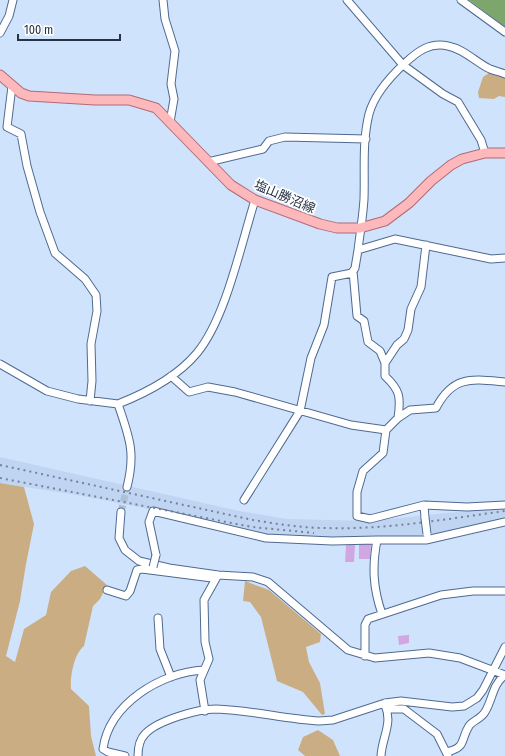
<svg xmlns="http://www.w3.org/2000/svg" width="505" height="756" viewBox="0 0 505 756" font-family="'Fira Sans Condensed','Noto Sans JP',sans-serif">
  <rect width="100%" height="100%" fill="#d0e3fd"/>
  <path fill="#c0d5f2" d="M 0,457 L 239,511 L 287,519 L 370,521 L 505,507 L 505,522 L 391,541 L 266,538 L 144,508 L 83,496 L 0,483 Z"/>
  <path fill="#caad83" d="M 489,73 L 505,78 L 505,97 L 499,96 L 494,99 L 479,98 L 478,92 L 483,77 Z
    M 0,483 L 24,487 L 34,524 L 26,564 L 20,601 L 6,656 L 15,662 L 24,629 L 46,615 L 51,592 L 71,571 L 85,566 L 107,585 L 100,599 L 93,606 L 84,646 C 74,654 70,676 71,689 L 89,706 L 91,736 L 96,756 L 0,756 Z
    M 245,581 L 269,590 L 321,634 L 320,642 L 306,647 L 309,662 L 320,683 L 325,714 L 322,715 L 303,692 L 277,681 L 261,617 L 250,602 L 243,601 Z
    M 318,730 L 333,740 L 340,756 L 305,756 L 298,750 L 303,737 Z"/>
  <path fill="#7ca66b" d="M 469,0 L 505,0 L 505,27 Z"/>
  <path fill="#d2a6e1" d="M 359,543 L 371,544 L 370,559 L 359,559 Z
    M 346,545 L 355,545 L 354,562 L 345,562 Z
    M 409,635 L 409,643 L 399,645 L 398,636 Z"/>
  <g fill="none" stroke-linecap="round" stroke-linejoin="round">
    <path stroke="#aec0d8" stroke-width="7" stroke-dasharray="7 3.5" stroke-linecap="butt" d="M 121,512 L 127,487"/>
    <defs>
      <path id="minor" d="M 163,0 L 165,19 L 175,51 L 171,84 L 174,99 L 170,122
        M 347,0 L 403,65 L 443,94 L 458,102 L 481,140 L 485,153
        M 461,0 L 505,32
        M 0,33 L 9,16 L 13,0
        M 505,74 C 500,72 495,71 490,69 C 477,63 464,49 448,46 C 430,42 418,51 405,63 C 391,76 374,95 369,114 C 362,142 365,171 364,199 C 363,216 360,233 358,250 L 395,239 L 491,259 L 505,258
        M 12,86 L 7,127 L 21,134 L 27,166 L 40,212 L 55,253 L 85,279 L 96,295 L 97,311 L 91,344 L 92,381 L 90,401
        M 208,162 L 263,149 L 269,141 L 285,137 L 366,139
        M 353,271 L 357,316 L 364,321 L 368,342 L 380,351 L 385,363 L 385,376 C 400,390 401,397 398,418
        M 385,363 L 397,345 L 404,339 L 408,330 L 411,309 L 421,287 L 426,245
        M 0,364 L 47,391 L 78,399 L 118,404 C 129,437 136,452 127,487
        M 171,376 L 189,392 L 208,387 L 235,392 L 351,425 L 386,430
        M 505,382 C 472,379 453,375 436,408 L 410,410 L 398,418 L 386,430 L 383,453 L 363,471 L 357,492 L 357,516 L 370,519 L 424,505 L 467,507 L 505,505
        M 118,404 C 146,393 177,377 197,353 C 226,318 241,244 255,200
        M 244,500 L 300,411 L 311,358 L 324,325 L 332,277 L 352,273 L 355,268 L 358,250
        M 424,505 L 425,518
        M 121,512 L 119,538 L 125,550 L 139,561 L 169,568 L 218,575 L 253,577 L 268,582 L 348,650 L 375,658 L 429,653 L 460,658 L 505,675
        M 156,555 L 149,522 L 153,511 L 266,538 L 332,541 L 377,540
        M 107,590 L 126,596 L 130,591 L 137,570 L 142,569 L 212,578
        M 382,614 C 373,588 372,567 377,540 L 426,540 L 505,522
        M 158,618 L 160,649 L 171,677
        M 365,656 L 365,625 L 368,619 L 441,595 L 473,591 L 505,591
        M 385,703 L 391,709 L 404,709 L 437,734 L 448,756
        M 205,711 L 200,680 L 209,659 L 205,642 L 204,600 L 218,575
        M 447,752 C 467,747 460,740 469,726 C 472,721 481,719 485,712 C 493,699 492,685 505,675
        M 125,756 L 108,752 L 103,749 C 109,704 161,672 204,670
        M 138,756 C 138,748 139,740 145,734 C 158,720 198,709 216,709 C 251,710 285,719 319,721 L 333,720 L 385,703 L 401,701 L 452,707 L 464,706 L 477,698 L 483,690 L 505,647
        M 381,756 C 382,737 393,724 385,705"/>
      <path id="major" d="M 0,75 L 21,93 L 29,96 L 95,100 L 129,100 L 156,108 L 231,185 L 255,200 L 320,224 L 337,228 L 360,228 L 385,221 L 409,203 L 431,181 L 451,165 L 462,159 L 485,153 L 505,153"/>
    </defs>
    <use href="#minor" stroke="#4f6a90" stroke-width="9"/>
    <use href="#major" stroke="#b16b75" stroke-width="11"/>
    <use href="#minor" stroke="#fff" stroke-width="7"/>
    <use href="#major" stroke="#fdb8bc" stroke-width="9"/>
    <path stroke="#748398" stroke-width="2" stroke-dasharray="2 4" stroke-linecap="butt" d="M 0,465 L 253,520 C 277,524 302,528 326,528 C 386,530 446,519 505,511
      M 0,478 L 252,527 L 314,533"/>
    <defs>
      <path id="minor-bridge" d="M 425,518 L 427,534
        M 153,567 L 156,555"/>
    </defs>
    <use href="#minor-bridge" stroke="#4f6a90" stroke-width="9" stroke-linecap="butt"/>
    <use href="#minor-bridge" stroke="#fff" stroke-width="7"/>
  </g>
  <g text-anchor="middle" stroke-width="3.5" stroke-linejoin="round" paint-order="stroke">
    <g font-size="13" fill="#273344" stroke="#fff">
      <text transform="translate(285 196) rotate(23)" y="5">塩山勝沼線</text>
    </g>
  </g>
  <path d="M18 34v6h102v-6" fill="none" stroke="#273344" stroke-width="2"/>
  <text x="24" y="34" font-size="12" fill="#273344" stroke="#ffffff" stroke-width="3" paint-order="stroke">100 m</text>
</svg>
